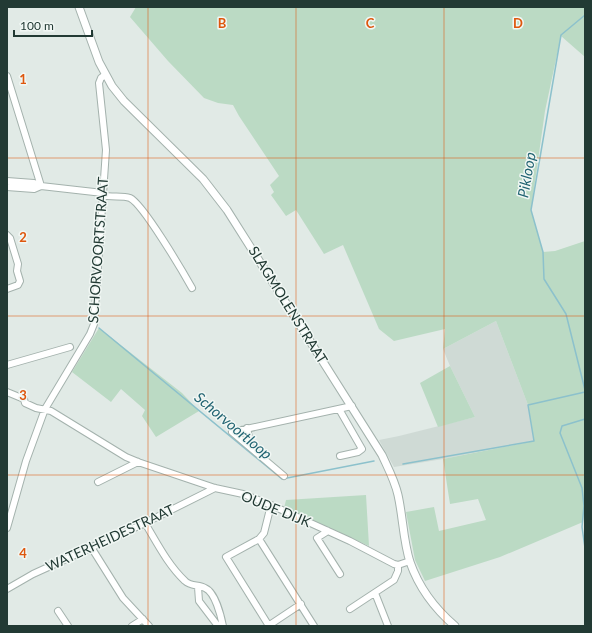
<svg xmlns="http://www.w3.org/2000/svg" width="592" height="633" viewBox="0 0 592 633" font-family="Lato,sans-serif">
  <rect width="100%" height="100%" fill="#e1eae6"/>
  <path fill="#cfdad5" d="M 496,321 L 528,405 L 534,441 L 443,459 L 394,467 L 379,440 L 399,436 L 475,417 L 450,366 L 443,349 Z"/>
  <path fill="#bbdac4" d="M 136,7 L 585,7 L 585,57 L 561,36 L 545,111 L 531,210 L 543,252 L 555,251 L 585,241 L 585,498 L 583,522 L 500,557 L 425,581 L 415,560 L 406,512 L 434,507 L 439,531 L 486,520 L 478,499 L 450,504 L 443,459 L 534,441 L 528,405 L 496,321 L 443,349 L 445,329 L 394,341 L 379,329 L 343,245 L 324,254 L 296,210 L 286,216 L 271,195 L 274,192 L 270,185 L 279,176 L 239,116 L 233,105 L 218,103 L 204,98 L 168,61 L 130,17 Z
    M 99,328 L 182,393 L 199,411 L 156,437 L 142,416 L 145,410 L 121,389 L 111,402 L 72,372 Z
    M 450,366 L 475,417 L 438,427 L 420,383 Z
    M 366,495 L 369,546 L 284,508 L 286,500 Z"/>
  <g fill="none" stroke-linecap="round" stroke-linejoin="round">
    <path stroke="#8cc1cc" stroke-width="1.5" d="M 585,15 L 561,35 L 531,210 L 543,252 L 544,279 L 566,314 L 585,390
      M 99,328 L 282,479 L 374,461
      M 585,419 L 562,426 L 560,433 L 582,488 L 584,506 L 582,527 L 585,548
      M 403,464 L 534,441 L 528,405 L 585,392"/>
    <defs>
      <path id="minor" d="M 7,76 L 41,186
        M 7,181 L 34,183 L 41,186 L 103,193
        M 7,187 L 34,189 L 41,186
        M 102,195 C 111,198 122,195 130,198 C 143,204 183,272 192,288
        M 7,235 L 10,238 L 18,264 L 17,271 L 20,281 L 18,285 L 7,289
        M 7,365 L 70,347
        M 7,392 L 24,399 L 25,403 L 36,408 L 51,411 L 126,457 L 138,462 L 215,488 L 243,494 L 271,505 L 350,541 L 394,564 L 398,565 L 410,561
        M 339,409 L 362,449 L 358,452 L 340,456
        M 247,428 L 250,442
        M 284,476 L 232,432 L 352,406
        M 98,482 L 138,462
        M 145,523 C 157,543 168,565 185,581 C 191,587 199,584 205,588 C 215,592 221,616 223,626
        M 7,528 L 26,461 L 45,409 L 90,334 L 94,324 L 106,150 L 99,83 L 101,78 L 105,75
        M 328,531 L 317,538 L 340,574
        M 259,539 L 314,626
        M 91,547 L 123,598 L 149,626
        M 198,587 L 199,601 L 218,626
        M 7,589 L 33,574 L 145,523 L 215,488
        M 375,593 L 388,626
        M 350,609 L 394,580 L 398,571 L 398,565
        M 58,611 L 68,626
        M 132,626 L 143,619
        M 268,626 L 301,604
        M 269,626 L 226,557 L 259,539 L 264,533 L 271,505"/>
      <path id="tertiary" d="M 79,7 L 99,62 L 112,86 L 124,101 L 203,179 L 227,210 L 382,455 C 388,468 395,481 398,495 C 403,517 403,540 410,562 C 419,588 434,608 455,626"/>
    </defs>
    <use href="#minor" stroke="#a4b2ad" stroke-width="8"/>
    <use href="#tertiary" stroke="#a4b2ad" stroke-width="9"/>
    <use href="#minor" stroke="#fff" stroke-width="6"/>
    <use href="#tertiary" stroke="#fff" stroke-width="7"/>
  </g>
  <path fill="none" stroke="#de570e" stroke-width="1" stroke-opacity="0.55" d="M 148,7 L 148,626M 296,7 L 296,626M 444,7 L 444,626M 7,158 L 585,158M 7,316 L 585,316M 7,475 L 585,475"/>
  <g text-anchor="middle" stroke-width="3" stroke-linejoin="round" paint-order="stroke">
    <g font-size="14" fill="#223a34" stroke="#f1f7f4">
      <text transform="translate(98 250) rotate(-86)" y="5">SCHORVOORTSTRAAT</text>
      <text transform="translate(288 305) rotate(58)" y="5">SLAGMOLENSTRAAT</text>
      <text transform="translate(276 509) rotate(22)" y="5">OUDE DIJK</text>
      <text transform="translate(110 538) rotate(-25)" y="5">WATERHEIDESTRAAT</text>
    </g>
    <g font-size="15" font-style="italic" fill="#206371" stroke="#f1f7f4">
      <text transform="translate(527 175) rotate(-80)" y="5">Pikloop</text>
      <text transform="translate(233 426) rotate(40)" y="5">Schorvoortloop</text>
    </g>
  </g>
  <g font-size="13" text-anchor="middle" font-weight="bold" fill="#de570e" stroke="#f1f7f4" stroke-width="3" stroke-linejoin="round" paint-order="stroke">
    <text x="222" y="28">B</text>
    <text x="370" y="28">C</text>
    <text x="518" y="28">D</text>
    <text x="23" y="84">1</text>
    <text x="23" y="242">2</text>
    <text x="23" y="400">3</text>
    <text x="23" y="558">4</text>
  </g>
  <rect width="592" height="633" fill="none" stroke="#223a34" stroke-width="16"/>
  <path d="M14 30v6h78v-6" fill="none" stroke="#223a34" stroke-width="2"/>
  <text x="20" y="30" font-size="12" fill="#223a34" stroke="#f1f7f4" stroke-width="3" paint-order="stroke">100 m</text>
</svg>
